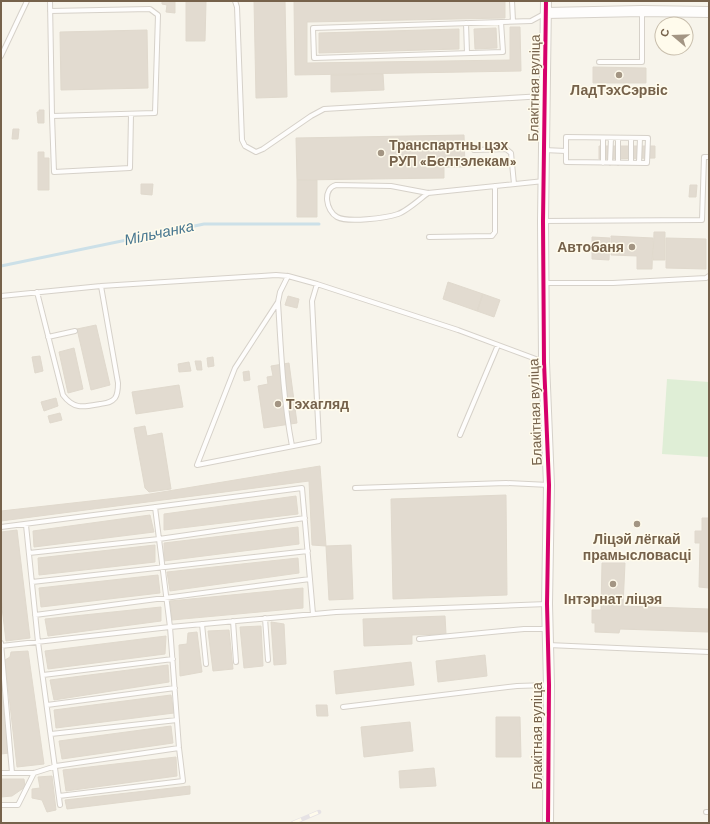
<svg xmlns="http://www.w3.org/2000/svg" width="710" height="824" viewBox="0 0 710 824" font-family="Barlow,sans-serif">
  <rect width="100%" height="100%" fill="#f7f4eb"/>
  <path fill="#dfeed6" d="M 667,379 L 709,382 L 709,457 L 662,454 Z"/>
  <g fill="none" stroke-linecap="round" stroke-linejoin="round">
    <path stroke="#cce0e8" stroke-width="3" d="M 1,266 L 204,224 L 319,224"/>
  </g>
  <path fill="#e2dbd0" stroke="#e0d9cd" d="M 162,1 L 175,2 L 175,13 L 166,12 L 167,5 L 162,4 Z
    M 254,1 L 285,1 L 287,97 L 256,98 Z
    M 294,1 L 505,1 L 505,18 L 307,22 L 307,63 L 510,60 L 510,27 L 520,27 L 521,71 L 295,75 Z
    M 186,2 L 206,2 L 205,41 L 186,41 Z
    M 496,28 L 497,48 L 475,49 L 474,29 Z
    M 459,29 L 459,49 L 319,53 L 319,33 Z
    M 147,30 L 148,88 L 61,90 L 60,32 Z
    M 593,67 L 646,68 L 646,83 L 593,83 Z
    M 383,74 L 384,90 L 331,92 L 331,75 Z
    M 39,110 L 44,110 L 44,123 L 38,123 L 37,112 L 39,112 Z
    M 13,129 L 19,129 L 18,139 L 12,139 Z
    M 464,135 L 465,167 L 444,167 L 444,178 L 297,180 L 296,138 Z
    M 599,146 L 655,146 L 655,158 L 599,159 Z
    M 38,152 L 44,152 L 44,158 L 49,158 L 49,190 L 38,190 Z
    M 297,180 L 317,180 L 317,217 L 297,217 Z
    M 141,184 L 153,184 L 152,195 L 141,194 Z
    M 690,185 L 697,185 L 696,197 L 689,197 Z
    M 654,232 L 665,232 L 665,260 L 653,260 Z
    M 611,236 L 653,238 L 652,269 L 637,269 L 637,256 L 611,255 Z
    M 592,237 L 610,238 L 609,260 L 592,259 Z
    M 666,238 L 706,239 L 706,269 L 666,268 Z
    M 448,282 L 483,294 L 477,311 L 443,299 Z
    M 483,294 L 500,300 L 494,317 L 477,311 Z
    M 288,296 L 299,299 L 297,308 L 285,305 Z
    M 96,325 L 110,385 L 91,390 L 77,329 Z
    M 74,348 L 83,389 L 68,393 L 59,352 Z
    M 40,356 L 43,371 L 35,373 L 32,357 Z
    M 213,357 L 214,366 L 208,367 L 207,358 Z
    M 195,361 L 201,361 L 202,370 L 197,370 Z
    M 189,362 L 191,371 L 179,372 L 178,364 Z
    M 289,363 L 297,423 L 264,428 L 258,386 L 268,384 L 267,377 L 273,376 L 271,366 Z
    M 249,371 L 250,380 L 244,381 L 243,372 Z
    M 179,385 L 183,407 L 136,414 L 132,392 Z
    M 56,398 L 58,406 L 44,411 L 41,402 Z
    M 60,413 L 62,420 L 50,423 L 48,416 Z
    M 145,426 L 147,436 L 162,433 L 171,489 L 149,492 L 145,488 L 134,428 Z
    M 320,466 L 326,546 L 312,545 L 309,481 L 1,521 L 1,511 L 144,495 Z
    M 506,495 L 507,595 L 393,599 L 391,499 Z
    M 296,496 L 298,514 L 164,530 L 164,514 Z
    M 150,515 L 154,532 L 34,547 L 33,531 Z
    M 702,518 L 709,518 L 709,588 L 699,587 L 700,543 L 695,543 L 695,531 L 702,531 Z
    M 298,527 L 299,544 L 164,561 L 164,543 Z
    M 17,530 L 30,638 L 6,641 L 1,599 L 1,532 Z
    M 155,545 L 155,562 L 39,575 L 38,558 Z
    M 351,545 L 353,599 L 329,600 L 326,546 Z
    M 298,558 L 299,573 L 170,591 L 167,572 Z
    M 602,563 L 625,563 L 623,606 L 709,609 L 708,632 L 620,629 L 619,633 L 595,632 L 595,623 L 592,623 L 592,610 L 601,610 Z
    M 158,575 L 160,593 L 41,607 L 39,588 Z
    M 303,588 L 303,608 L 172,620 L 170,601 Z
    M 161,607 L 161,621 L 48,636 L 45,619 Z
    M 445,616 L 446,634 L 412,635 L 412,644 L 364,646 L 363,619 Z
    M 271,622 L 284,624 L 286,664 L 274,665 Z
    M 261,626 L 263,666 L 244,668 L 240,627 Z
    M 229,630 L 233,669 L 213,671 L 208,631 Z
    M 197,632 L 202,672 L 180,676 L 179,645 L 187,644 L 188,633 Z
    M 166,636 L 165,654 L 48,669 L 45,651 Z
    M 28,651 L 44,764 L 17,767 L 5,660 L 10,657 L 11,652 Z
    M 485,655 L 487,676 L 438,682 L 436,661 Z
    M 411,662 L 414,685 L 336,694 L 334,671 Z
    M 168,665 L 169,682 L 54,700 L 50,680 Z
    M 1,685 L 9,753 L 1,754 Z
    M 171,695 L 174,713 L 56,728 L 54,710 Z
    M 316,705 L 327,705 L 328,716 L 317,716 Z
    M 496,717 L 520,717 L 521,757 L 496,757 Z
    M 410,722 L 413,751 L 364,757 L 361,727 Z
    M 171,726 L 173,743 L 62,759 L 59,741 Z
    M 176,757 L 177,776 L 66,791 L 63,770 Z
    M 434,768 L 436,786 L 400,788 L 399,771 Z
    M 52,776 L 56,810 L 47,812 L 42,800 L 32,798 L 32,789 L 40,788 L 38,777 Z
    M 1,779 L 24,779 L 25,787 L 12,796 L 1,797 Z
    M 190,786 L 190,794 L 67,809 L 65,800 Z"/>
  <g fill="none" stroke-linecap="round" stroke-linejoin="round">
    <defs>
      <path id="service" d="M 235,1 L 237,7 L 242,140 L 245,146 L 256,152 L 263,149 L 311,116 L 324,109 L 544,96
        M 512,1 L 513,21
        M 50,11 L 150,9 L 158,15 L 155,113 L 52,116 L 50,1
        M 501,22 L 503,52 L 314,58 L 313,28 L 531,21 L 544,14
        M 466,23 L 467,53
        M 1,56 L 27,1
        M 599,62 L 642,62 L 642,11
        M 52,116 L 54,172 L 130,168 L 131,114
        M 474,150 L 506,149 L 511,153 L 514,184
        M 544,150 L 566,151 L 566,162 L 647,163 L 648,138 L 566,137 L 566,151
        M 603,163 L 603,138
        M 610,163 L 611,138
        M 618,163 L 618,138
        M 631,163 L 631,138
        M 639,163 L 640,138
        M 428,193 C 420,199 407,211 398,214 C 386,218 348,223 337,217 C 326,211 322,189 336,185 L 391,186 L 428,193 L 544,181
        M 543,221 L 702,220 L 704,157 L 709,157
        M 429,237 L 492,236 L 495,232 L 495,186
        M 288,276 L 280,292 L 278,302 L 235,368 L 197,465 L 319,441 L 312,301 L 317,284
        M 544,283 L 613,283 L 706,278 L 709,276
        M 37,292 L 63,395 C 74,410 84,407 100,404 C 106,403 111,403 115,398 C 118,394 118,388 118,383 L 101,286
        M 1,296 L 101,286 L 276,275 L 288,276 L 317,284 L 458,330 L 544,362
        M 278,302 C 281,350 283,399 292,446
        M 48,337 L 75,331
        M 460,435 L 498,345
        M 355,488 L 506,483 L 549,485
        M 26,525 L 38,642 L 60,805
        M 1,527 L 302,488 L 313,614
        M 29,553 L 159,539 L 305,518
        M 32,582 L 308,551
        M 35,615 L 310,579
        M 265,618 L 268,660
        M 233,621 L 236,662
        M 202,624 L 206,664
        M 419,639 L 524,629 L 547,629
        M 1,643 L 12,773
        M 548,645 L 709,652
        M 1,646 L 170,627 L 336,612 L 547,604
        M 43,675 L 173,659
        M 47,705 L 175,688
        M 343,707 L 517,686 L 548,685
        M 51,734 L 177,720
        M 1,773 L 34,773 L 56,766 L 179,748
        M 59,796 L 183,781 L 179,748 L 170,627 L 155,507
        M 1,805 L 18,805 L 34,773
        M 706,812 L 709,812"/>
      <path id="tertiary" d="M 546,1 L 543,221 L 544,362 L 549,485 L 547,604 L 549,685 L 548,823
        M 546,13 L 642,11 L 709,12"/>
    </defs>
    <use href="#service" stroke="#d6d1c9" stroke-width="6"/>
    <use href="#tertiary" stroke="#d6d1c9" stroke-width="12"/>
    <use href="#service" stroke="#fefdfc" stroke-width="4"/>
    <use href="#tertiary" stroke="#fefdfc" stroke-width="10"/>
    <defs>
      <path id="rail" d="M 293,823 L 319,812"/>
    </defs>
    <use href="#rail" stroke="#e6e2e5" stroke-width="4.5"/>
    <use href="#rail" stroke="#fffbec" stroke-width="3" stroke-dasharray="9" stroke-linecap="butt"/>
    <defs>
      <path id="cycleway" d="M 546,1 L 543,221 L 544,362 L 549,485 L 547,604 L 549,685 L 548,823"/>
    </defs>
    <use href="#cycleway" stroke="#fffbec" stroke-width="6"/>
    <use href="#cycleway" stroke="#d6006c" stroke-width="4"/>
  </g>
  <g fill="#a39583" stroke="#fffbec" stroke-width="1.5">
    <circle cx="619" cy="75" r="4"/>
    <circle cx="381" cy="153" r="4"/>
    <circle cx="632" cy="247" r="4"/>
    <circle cx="278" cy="404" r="4"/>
    <circle cx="637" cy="524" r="4"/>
    <circle cx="613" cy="584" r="4"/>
  </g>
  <g text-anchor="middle" stroke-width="3" stroke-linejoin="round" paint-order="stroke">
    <g font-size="14" fill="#76624b" stroke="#fffbec">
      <text transform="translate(534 88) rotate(-89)" y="5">Блакітная вуліца</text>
      <text transform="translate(535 412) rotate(-92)" y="5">Блакітная вуліца</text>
      <text transform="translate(537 736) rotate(-90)" y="5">Блакітная вуліца</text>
    </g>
    <g font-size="14" font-weight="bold" fill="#76624b" stroke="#fffbec">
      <text x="619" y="95">ЛадТэхСэрвіс</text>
      <text x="389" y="150" text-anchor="start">Транспартны цэх<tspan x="389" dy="16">РУП «Белтэлекам»</tspan></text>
      <text x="624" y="252" text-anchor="end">Автобаня</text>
      <text x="286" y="409" text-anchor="start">Тэхагляд</text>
      <text x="637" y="544">Ліцэй лёгкай<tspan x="637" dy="16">прамысловасці</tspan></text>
      <text x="613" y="604">Інтэрнат ліцэя</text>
    </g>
    <g font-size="15" font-style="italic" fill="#477690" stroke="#fffbec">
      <text transform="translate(159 233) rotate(-12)" y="5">Мільчанка</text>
    </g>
  </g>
  <rect width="710" height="824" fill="none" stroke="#76624b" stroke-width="4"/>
  <g transform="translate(674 36) rotate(289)"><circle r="19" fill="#fffbec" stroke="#c8beac"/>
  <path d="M0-3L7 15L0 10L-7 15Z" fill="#a39583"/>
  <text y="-6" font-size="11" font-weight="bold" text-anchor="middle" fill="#76624b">С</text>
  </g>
</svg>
